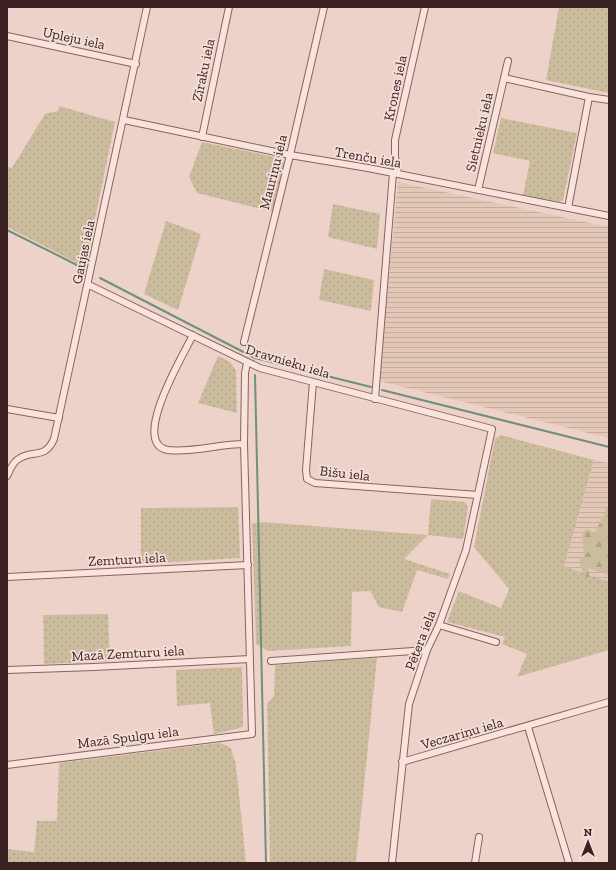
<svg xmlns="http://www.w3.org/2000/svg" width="616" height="870" viewBox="0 0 616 870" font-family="'Zilla Slab',serif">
  <defs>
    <pattern id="farmland-rules" width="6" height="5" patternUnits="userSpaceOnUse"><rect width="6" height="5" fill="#e3c8b8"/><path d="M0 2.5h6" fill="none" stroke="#c4ac9e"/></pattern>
    <pattern id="grass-dots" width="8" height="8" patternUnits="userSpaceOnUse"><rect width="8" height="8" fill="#ccbc9e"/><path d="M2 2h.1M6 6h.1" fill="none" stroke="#b0a188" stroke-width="1.8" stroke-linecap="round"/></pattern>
    <pattern id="forest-firs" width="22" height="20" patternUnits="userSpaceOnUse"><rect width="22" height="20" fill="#ccbc9e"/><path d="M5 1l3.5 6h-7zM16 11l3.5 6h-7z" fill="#b0a188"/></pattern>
  </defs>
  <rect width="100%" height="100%" fill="#edd2ca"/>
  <path fill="url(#farmland-rules)" d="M 398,182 L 609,227 L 609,438 L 379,381 Z
    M 594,460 L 609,463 L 609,582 L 564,566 Z"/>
  <path fill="url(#grass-dots)" d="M 559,7 L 609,7 L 609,93 L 546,80 Z
    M 59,106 L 115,122 L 85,267 L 7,227 L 7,167 L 12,168 L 45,114 L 58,111 Z
    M 501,118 L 577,133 L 563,200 L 559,202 L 523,195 L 530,161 L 493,153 Z
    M 202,142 L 280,158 L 285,166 L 273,212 L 197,193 L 189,177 Z
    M 333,204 L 380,214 L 377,249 L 328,237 Z
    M 166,221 L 201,234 L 178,310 L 144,294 Z
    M 324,269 L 374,280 L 371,311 L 319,300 Z
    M 218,356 L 230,362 L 236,371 L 237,413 L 198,403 Z
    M 501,435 L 594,460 L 564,566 L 609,582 L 609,650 L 517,677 L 527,654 L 502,644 L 505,637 L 447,622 L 459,591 L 501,608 L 509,589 L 474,547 L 495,439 Z
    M 431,499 L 465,502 L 468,507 L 463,539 L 428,535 L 404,559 L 450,574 L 448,579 L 417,570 L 402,612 L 379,607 L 370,591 L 352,592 L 351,646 L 268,651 L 256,644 L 252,523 L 263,522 L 428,535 Z
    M 238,507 L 240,558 L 141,564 L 141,508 Z
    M 108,614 L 110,661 L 44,664 L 43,615 Z
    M 377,658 L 356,863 L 270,863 L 267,704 L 274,696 L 275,665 Z
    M 242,667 L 243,726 L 240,728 L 214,734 L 210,703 L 177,706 L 176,670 Z
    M 220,743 L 231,748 L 236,765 L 246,863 L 7,863 L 7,849 L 34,852 L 37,821 L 57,821 L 59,763 Z"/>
  <path fill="url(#forest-firs)" d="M 609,503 L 609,575 L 588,568 L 590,578 L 584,576 L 579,560 L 584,555 L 582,535 L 586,529 L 595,533 Z"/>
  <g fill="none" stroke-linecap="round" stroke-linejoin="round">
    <path stroke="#71907a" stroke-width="2" d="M 7,230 L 85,269
      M 100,278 L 255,358 L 371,387
      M 255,375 L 266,863
      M 382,390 L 609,447"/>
    <defs>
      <path id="minor" d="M 7,36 L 136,64
        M 504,78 L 589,97
        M 124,120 L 290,155 L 368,168 L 609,216
        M 202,137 L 229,7
        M 398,174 L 395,157 L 395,140 L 425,7
        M 478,190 L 508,61
        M 568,208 L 589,97 L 609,100
        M 89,285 L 260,368 L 492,429 L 466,550 L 439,625 L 427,650 L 409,704 L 392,863
        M 193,335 C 185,352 129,444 168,450 C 191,453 220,444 244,444
        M 244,342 L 290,155 L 324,7
        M 313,382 L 306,470 L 307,479 L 315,483 L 478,495
        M 375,399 L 393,173
        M 7,409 L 59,418
        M 7,476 C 10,470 12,464 17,460 C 32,448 44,461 54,439 L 147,7
        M 7,577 L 248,565
        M 439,625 L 496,642
        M 271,661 L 427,650
        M 7,670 L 94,667 L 250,659
        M 528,727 L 569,863
        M 402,762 L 609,702
        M 7,765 L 252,734 L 244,444 L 245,373 L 247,363
        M 475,863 L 479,837"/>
    </defs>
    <use href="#minor" stroke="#8a625f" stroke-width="8"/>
    <use href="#minor" stroke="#f8e4dd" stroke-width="6"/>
  </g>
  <g text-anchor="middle" stroke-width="3.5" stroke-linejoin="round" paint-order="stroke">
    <g font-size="14" fill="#3b2222" stroke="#f5e0d9">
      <text transform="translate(74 38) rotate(12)" y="5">Upleju iela</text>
      <text transform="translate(203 70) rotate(-78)" y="5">Zīraku iela</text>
      <text transform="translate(395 88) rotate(-78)" y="5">Krones iela</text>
      <text transform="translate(479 132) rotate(-77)" y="5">Sietnieku iela</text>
      <text transform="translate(368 157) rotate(10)" y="5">Trenču iela</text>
      <text transform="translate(273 172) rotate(-76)" y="5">Mauriņu iela</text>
      <text transform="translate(83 252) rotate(-78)" y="5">Gaujas iela</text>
      <text transform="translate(288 361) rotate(17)" y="5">Dravnieku iela</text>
      <text transform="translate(345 473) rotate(6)" y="5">Bišu iela</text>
      <text transform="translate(127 559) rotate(-3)" y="5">Zemturu iela</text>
      <text transform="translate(420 640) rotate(-69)" y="5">Pētera iela</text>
      <text transform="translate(128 653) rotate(-3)" y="5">Mazā Zemturu iela</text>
      <text transform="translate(462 733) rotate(-16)" y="5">Veczariņu iela</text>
      <text transform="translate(128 737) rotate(-7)" y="5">Mazā Spulgu iela</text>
    </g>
  </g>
  <rect width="616" height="870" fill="none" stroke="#3b2222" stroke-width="16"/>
  <g transform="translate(588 842)" stroke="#f5e0d9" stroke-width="3" paint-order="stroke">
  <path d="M0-3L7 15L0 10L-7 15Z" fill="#3b2222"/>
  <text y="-6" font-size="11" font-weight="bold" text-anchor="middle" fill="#3b2222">N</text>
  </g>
</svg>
